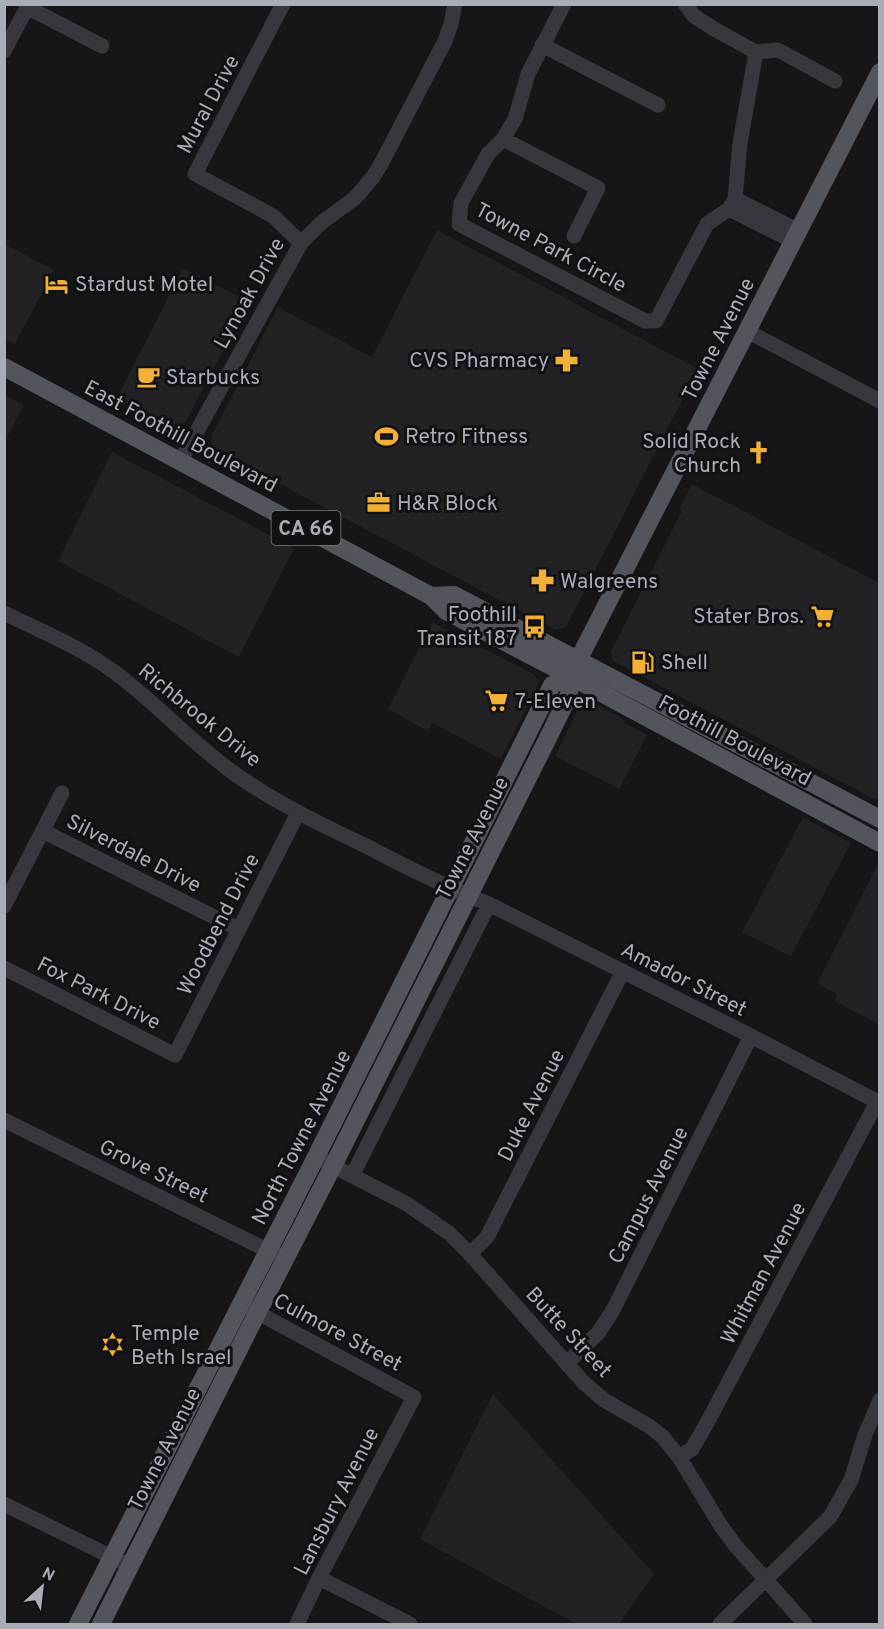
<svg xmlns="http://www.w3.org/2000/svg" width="884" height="1629" font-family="Overpass,sans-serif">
  <rect width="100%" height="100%" fill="#161618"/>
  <path fill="#222225" d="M437,230L698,369L566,627L556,630L218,451L212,446L211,437L278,307L372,357Z
    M5,244L54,270L15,344L5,339Z
    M183,268L249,302L185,423L173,427L117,398Z
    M5,395L24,405L5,441Z
    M112,452L294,548L239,657L58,561Z
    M692,484L879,583L880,798L878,799L872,798L613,661L611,651L682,511L679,509Z
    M432,622L535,675L539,683L501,759L432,723L428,731L388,709Z
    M590,705H598L623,719L625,723L647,735L619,789L555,756L578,710L584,706Z
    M803,817L851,843L791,956L742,932Z
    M879,862L880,1024H879L834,1001L837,994L817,984Z
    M493,1394L654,1574L619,1624H576L420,1539Z"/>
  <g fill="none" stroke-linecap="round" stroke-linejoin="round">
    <path stroke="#37383d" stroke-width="15" d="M283,4L195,174L273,216L301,243
      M564,4L528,74L515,119L503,139L488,154L461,203L459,224L645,321H656L707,224L729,209L735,199L740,143L756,52
      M685,4L694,16L714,29L756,52
      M27,7L102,46
      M542,45L658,105
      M4,51L29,4
      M756,52L778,50L835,81
      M503,139L598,188L574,236
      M735,199L799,231
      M729,209L793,241
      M747,331L880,401
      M181,460L301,243L321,223L355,198L373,177L381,164L445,41L451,24L455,4
      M4,613C41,631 80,647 113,671C157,703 193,745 238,776C278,804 322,825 366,846C406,867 447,888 489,904L751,1036L880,1103
      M43,831L238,929
      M4,906L62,793
      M4,968L175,1055L298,813
      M4,1120L279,1256
      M316,1157L407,1204L449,1233L470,1254L584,1383L604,1400L649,1426L663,1437L679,1457L721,1526L735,1545L805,1624
      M352,1176L489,904
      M470,1254L487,1237L623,971
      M247,1307L414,1397L319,1578L297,1624
      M567,1363L598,1333L612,1312L751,1036
      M679,1457L692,1449L707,1423L877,1102
      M4,1504L130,1566
      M319,1578L410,1624
      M720,1624L830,1517L851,1480L865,1435L880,1400"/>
    <path stroke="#53555c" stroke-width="18" d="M4,367L431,596L446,611L570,676L880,843
      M431,596L454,595L880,819
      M78,1624L316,1157L552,685L570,676
      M101,1624L247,1333L333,1166L548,738L569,695L570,676L880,72"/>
  </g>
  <defs>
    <symbol id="hotel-bare" viewBox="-9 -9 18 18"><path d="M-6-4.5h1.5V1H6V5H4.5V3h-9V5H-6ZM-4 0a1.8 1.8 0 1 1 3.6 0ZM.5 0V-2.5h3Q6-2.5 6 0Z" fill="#f2b134" stroke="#111113" stroke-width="2.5" paint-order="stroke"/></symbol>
    <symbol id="pharmacy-bare" viewBox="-9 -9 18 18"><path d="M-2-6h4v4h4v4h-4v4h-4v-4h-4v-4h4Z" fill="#f2b134" stroke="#111113" stroke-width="2.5" paint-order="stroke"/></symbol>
    <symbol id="cafe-bare" viewBox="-9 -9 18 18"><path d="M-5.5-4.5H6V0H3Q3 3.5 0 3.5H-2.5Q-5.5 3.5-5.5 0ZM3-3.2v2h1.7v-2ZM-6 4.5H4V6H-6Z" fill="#f2b134" stroke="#111113" stroke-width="2.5" paint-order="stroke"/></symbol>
    <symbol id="stadium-bare" viewBox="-9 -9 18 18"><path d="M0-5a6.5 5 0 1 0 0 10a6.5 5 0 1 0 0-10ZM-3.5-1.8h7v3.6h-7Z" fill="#f2b134" stroke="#111113" stroke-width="2.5" paint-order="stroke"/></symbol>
    <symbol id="church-bare" viewBox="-9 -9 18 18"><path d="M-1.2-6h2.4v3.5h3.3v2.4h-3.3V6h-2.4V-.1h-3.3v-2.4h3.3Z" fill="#f2b134" stroke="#111113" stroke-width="2.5" paint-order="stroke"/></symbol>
    <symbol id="office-bare" viewBox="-9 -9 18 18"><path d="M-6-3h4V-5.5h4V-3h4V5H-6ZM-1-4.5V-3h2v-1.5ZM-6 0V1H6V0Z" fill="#f2b134" stroke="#111113" stroke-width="2.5" paint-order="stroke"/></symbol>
    <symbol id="supermarket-bare" viewBox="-9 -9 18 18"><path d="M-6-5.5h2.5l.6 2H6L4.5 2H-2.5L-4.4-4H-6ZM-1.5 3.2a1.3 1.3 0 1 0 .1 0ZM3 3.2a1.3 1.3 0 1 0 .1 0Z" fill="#f2b134" stroke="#111113" stroke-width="2.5" paint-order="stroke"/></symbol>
    <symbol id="bus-bare" viewBox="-9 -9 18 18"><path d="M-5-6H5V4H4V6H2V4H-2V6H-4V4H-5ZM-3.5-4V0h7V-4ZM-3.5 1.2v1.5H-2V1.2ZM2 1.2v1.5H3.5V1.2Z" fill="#f2b134" stroke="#111113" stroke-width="2.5" paint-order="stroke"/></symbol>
    <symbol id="fuel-bare" viewBox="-9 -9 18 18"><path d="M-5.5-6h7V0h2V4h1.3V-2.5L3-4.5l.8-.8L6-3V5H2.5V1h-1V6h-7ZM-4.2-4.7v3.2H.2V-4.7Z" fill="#f2b134" stroke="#111113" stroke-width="2.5" paint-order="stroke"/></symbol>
    <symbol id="synagogue-bare" viewBox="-9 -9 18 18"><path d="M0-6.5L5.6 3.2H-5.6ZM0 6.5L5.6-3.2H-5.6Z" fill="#f2b134" stroke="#111113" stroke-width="2.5" paint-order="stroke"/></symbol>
  </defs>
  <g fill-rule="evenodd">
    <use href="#hotel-bare" x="40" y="268" width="33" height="33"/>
    <use href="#pharmacy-bare" x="550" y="344" width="33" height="33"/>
    <use href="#cafe-bare" x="132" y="360" width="33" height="33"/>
    <use href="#stadium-bare" x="370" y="420" width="33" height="33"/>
    <use href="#church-bare" x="742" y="436" width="33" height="33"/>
    <use href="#office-bare" x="362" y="486" width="33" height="33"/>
    <use href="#pharmacy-bare" x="526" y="564" width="33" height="33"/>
    <use href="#supermarket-bare" x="806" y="600" width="33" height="33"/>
    <use href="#bus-bare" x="518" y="610" width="33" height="33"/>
    <use href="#fuel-bare" x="626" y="646" width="33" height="33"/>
    <use href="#supermarket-bare" x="480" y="684" width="33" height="33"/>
    <use href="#synagogue-bare" x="96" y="1328" width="33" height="33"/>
  </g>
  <g text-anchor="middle" stroke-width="6" stroke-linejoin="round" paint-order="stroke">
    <rect fill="#111113" stroke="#7b7e86" stroke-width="1.5" x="271.5" y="511" width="69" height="34" rx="4.5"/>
    <g font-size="20" font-weight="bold" fill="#a8adb8">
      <text x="306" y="535">CA 66</text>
    </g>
    <g font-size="21" fill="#a8adb8" stroke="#111113">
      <text transform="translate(208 104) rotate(-62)" y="7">Mural Drive</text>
      <text transform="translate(551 247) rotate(28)" y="7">Towne Park Circle</text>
      <text transform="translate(249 293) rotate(-61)" y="7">Lynoak Drive</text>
      <text transform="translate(718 339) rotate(-63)" y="7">Towne Avenue</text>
      <text transform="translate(181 436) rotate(28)" y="7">East Foothill Boulevard</text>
      <text transform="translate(200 715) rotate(39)" y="7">Richbrook Drive</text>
      <text transform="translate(735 740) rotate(28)" y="7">Foothill Boulevard</text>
      <text transform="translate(472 838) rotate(-63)" y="7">Towne Avenue</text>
      <text transform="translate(134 853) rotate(27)" y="7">Silverdale Drive</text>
      <text transform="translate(218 924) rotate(-63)" y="7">Woodbend Drive</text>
      <text transform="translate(684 979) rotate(27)" y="7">Amador Street</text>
      <text transform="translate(99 993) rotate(27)" y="7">Fox Park Drive</text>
      <text transform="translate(531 1105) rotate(-63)" y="7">Duke Avenue</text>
      <text transform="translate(301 1137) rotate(-63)" y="7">North Towne Avenue</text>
      <text transform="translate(154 1171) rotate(26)" y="7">Grove Street</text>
      <text transform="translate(648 1195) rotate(-63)" y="7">Campus Avenue</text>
      <text transform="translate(763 1273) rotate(-62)" y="7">Whitman Avenue</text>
      <text transform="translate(338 1332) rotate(28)" y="7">Culmore Street</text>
      <text transform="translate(569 1332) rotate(47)" y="7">Butte Street</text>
      <text transform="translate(164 1449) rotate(-63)" y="7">Towne Avenue</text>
      <text transform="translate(336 1501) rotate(-63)" y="7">Lansbury Avenue</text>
    </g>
    <g font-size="21" fill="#a8adb8" stroke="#111113" text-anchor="start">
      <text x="75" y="291">Stardust Motel</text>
      <text x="549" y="367" text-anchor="end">CVS Pharmacy</text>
      <text x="166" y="384">Starbucks</text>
      <text x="405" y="443">Retro Fitness</text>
      <text x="741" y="448" text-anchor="end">Solid Rock<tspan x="741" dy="24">Church</tspan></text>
      <text x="397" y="510">H&amp;R Block</text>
      <text x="560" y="588">Walgreens</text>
      <text x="517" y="621" text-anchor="end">Foothill<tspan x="517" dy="24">Transit 187</tspan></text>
      <text x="804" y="623" text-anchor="end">Stater Bros.</text>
      <text x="661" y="669">Shell</text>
      <text x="515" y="708">7-Eleven</text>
      <text x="131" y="1340">Temple<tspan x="131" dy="24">Beth Israel</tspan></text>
    </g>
  </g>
  <rect width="884" height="1629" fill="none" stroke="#a8adb8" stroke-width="12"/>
  <g transform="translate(42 1587) rotate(27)" stroke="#111113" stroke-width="4.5" paint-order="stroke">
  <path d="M0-4.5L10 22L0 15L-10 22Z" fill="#a8adb8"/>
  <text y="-9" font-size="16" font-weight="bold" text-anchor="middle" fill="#a8adb8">N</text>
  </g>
</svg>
